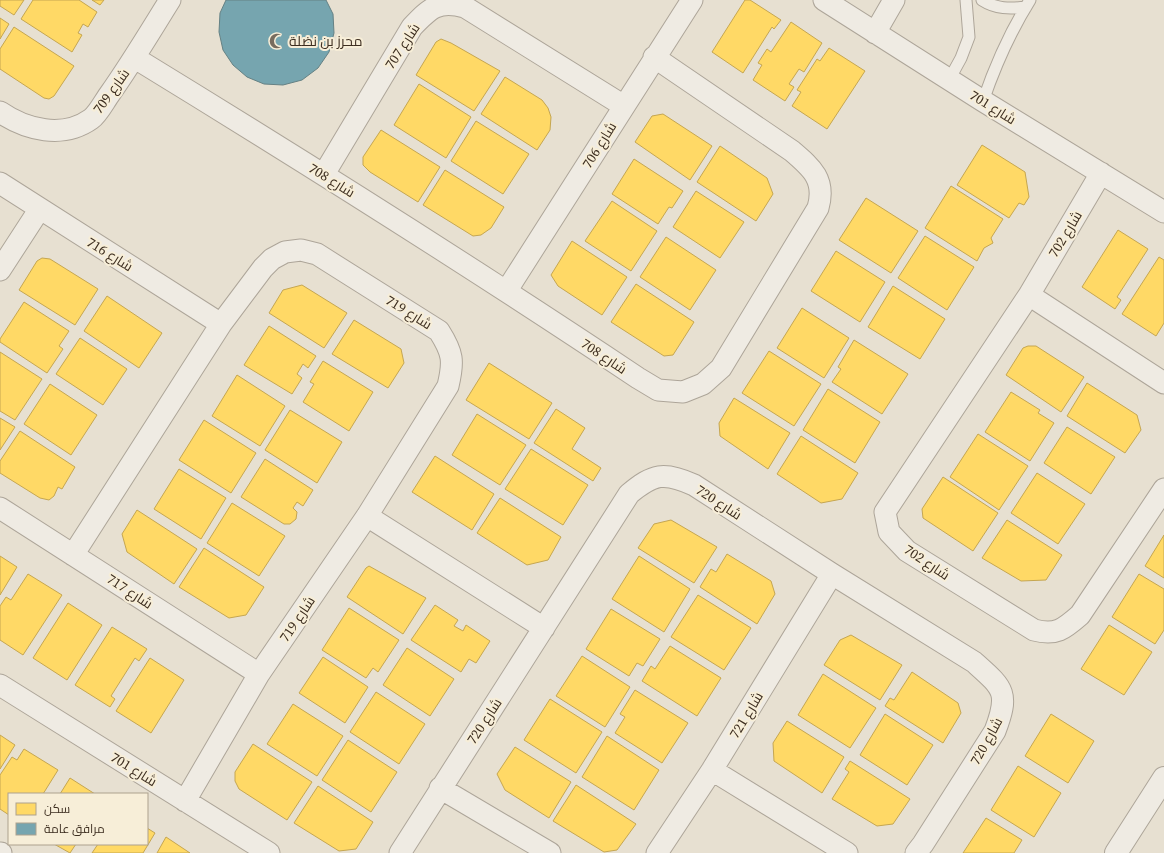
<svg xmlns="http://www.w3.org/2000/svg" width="1164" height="853" font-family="'Source Serif 4',Cairo,serif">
  <rect width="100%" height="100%" fill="#e7e0d1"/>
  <path fill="#ffd966" stroke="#c5a651" d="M0,0H24L14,15L0,6Z
    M33,0H79L97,12L88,27L83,24L78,33L82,35L72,52L21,19Z
    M92,0H104L100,5Z
    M745,0H750L781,20L774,29L772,27L743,73L712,52Z
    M0,18L9,24L0,39Z
    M791,22L822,43L804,72L799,69L789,84L794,87L785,101L753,80L762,65L758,63L767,49L771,52Z
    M14,27L74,66L54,96L49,99L44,98L0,69V49Z
    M441,39L451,43L500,71L474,111L416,75L436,42Z
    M829,48L865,71L827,129L792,106L801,92L797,90L817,59L820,61Z
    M505,77L542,100L548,108L551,117L550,130L537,150L481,114Z
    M419,84L471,117L446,158L394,125Z
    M663,114L712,146L690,180L635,142L652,116Z
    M476,121L529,154L503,194L451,161Z
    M381,130L440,167L418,202L370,172L363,165V157Z
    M982,145L1025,172L1029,197L1024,205L1019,203L1009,218L957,185Z
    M720,146L767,178L773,194L756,221L697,182Z
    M634,159L683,191L672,208L669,207L658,224L612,194Z
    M445,170L504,207L491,228L481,235L473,236L423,205Z
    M951,186L1003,219L991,238L993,243L984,248L977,261L925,228Z
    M696,191L744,222L720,258L673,227Z
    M866,198L918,231L891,273L839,240Z
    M612,201L657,231L631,271L585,241Z
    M1118,230L1148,249L1117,297L1121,300L1115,309L1082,287Z
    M925,236L974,267L947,310L898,278Z
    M666,237L716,270L690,310L640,277Z
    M572,241L627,277L602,315L558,286L551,275Z
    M836,251L885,282L860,322L811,291Z
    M1159,257L1164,260V323L1156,336L1122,314Z
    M42,258L50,259L98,289L75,325L19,290L37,261Z
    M636,284L694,322L673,355L664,356L611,322Z
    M302,285L347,313L324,348L269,313L283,290Z
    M893,286L945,319L920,359L868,327Z
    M107,296L162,333L139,368L84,331Z
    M24,302L69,331L59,346L63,349L47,373L0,342V339Z
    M802,308L849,338L824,378L777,348Z
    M354,320L401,349L404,363L388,388L332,354Z
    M269,326L316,356L308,368L303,364L297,374L302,378L292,394L244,365Z
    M80,338L127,369L103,405L56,374Z
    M854,340L908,374L882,414L832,382L841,369L838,367Z
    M1028,346H1036L1084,377L1061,412L1006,375L1023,348Z
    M769,351L821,384L794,426L742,393Z
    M0,352L42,379L15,420L0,411Z
    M323,361L373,392L349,431L303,402L314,384L310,382Z
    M489,363L552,403L529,439L466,400Z
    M237,375L285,406L260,446L212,416Z
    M1087,383L1137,415L1141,430L1125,453L1067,416Z
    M50,384L97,415L71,455L24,424Z
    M828,389L880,422L855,463L803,430Z
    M1011,392L1040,410L1038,413L1054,423L1030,461L985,432Z
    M734,398L790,433L768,469L720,436L719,423Z
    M556,409L585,428L572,449L601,468L593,481L534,443Z
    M290,410L342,442L317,483L265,450Z
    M477,414L526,445L500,485L452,455Z
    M0,418L15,427L0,450Z
    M204,420L256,453L231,493L179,460Z
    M1067,427L1115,457L1091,494L1044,463Z
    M20,431L75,467L62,489L58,487L54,496L49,500L40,498L0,473V461Z
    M978,434L1028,466L999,510L950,477Z
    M801,436L858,473L842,499L821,503L777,474Z
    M531,449L588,485L563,525L505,489Z
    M435,456L494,494L472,530L412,492Z
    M265,459L313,490L303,506L297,502L293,508L297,512L296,519L290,524H284L241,497Z
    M179,469L226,498L201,539L154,509Z
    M1037,473L1085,504L1058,544L1011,513Z
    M943,477L998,513L973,551L923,518L922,509Z
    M500,498L561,537L548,560L527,565L477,533Z
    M232,503L285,536L259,576L207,543Z
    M137,510L197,549L174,584L127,552L122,534Z
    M671,520L717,547L694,583L638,548L654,524Z
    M1007,520L1062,555L1046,580L1021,581L982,558Z
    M1164,535V578L1145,566Z
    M204,548L264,587L246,615L229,618L179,587Z
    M727,554L771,581L775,594L757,624L700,587L711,569L716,572Z
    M0,556L17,567L0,595Z
    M639,556L690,589L664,632L612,599Z
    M369,566L426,598L403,634L347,597L366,568Z
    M28,574L62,595L23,655L0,640V606L6,597L11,600Z
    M1139,574L1164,589V630L1155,644L1112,617Z
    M698,595L751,628L724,670L671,637Z
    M68,603L102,625L67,680L33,658Z
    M435,605L458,620L454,626L463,631L466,625L490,641L476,663L469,659L461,672L411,640Z
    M349,608L399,640L378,672L373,668L366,678L322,650Z
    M611,609L660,639L643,666L637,663L629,676L586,649Z
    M1109,625L1152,652L1124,695L1081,669Z
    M112,627L147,649L139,661L135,658L111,696L115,699L110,707L75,685Z
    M851,635L902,665L880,700L824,665L840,640Z
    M670,646L721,678L697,716L642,681L651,666L655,669Z
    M407,648L454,679L430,716L383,685Z
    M582,656L630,687L605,727L556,696Z
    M323,657L368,687L345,723L299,693Z
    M150,658L184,680L151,733L116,711Z
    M912,672L958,703L961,713L943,743L885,706L890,698L894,700Z
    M823,674L876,708L850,748L798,715Z
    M635,690L688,723L662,763L615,733L625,717L620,714Z
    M376,692L425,724L399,764L350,732Z
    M550,699L602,732L576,773L524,740Z
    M293,704L343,736L317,776L267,744Z
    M885,714L933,745L907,785L860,755Z
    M1051,714L1094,741L1068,783L1025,756Z
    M787,721L844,757L822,793L774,761L773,743Z
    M0,735L15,745L0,769Z
    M607,736L659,770L634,810L582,777Z
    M348,740L397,772L371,812L322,780Z
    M253,744L312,782L287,820L239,789L235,781V772Z
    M515,747L571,782L549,818L505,790L497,774Z
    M24,749L58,770L43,794H9V815L0,809V775L12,757L17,760Z
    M850,761L910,799L893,824L877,826L832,799L849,772L845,769Z
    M1018,766L1061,793L1034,837L991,810Z
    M70,778L95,794H60Z
    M576,785L636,824L617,850L604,852L553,821Z
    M318,786L373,822L356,849L339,851L294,823Z
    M986,818L1022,840L1014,853H963Z
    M147,828L155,833L143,853H92L98,844H147Z
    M166,837L190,853H157Z
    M54,844H76L70,853Z"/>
  <path fill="#76a5af" stroke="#658184" d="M226,0H326L333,14L334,33L329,52L318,68L302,80L283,85L264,84L247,77L233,65L223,50L219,32L220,13Z"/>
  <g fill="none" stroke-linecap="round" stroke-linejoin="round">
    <defs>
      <path id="service" d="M982,0C996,9 1010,9 1026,7
        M949,80L961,58L969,37L966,0
        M983,101C995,66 1010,32 1030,0"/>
      <path id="minor" d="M824,0L983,101L1164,212
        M875,33L894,0
        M135,58C305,162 473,268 638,378L658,390L683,392L703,384L721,368L818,208C826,180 812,168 792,151L654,57
        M0,112C26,130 63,139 91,119C98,114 104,102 109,95C131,64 150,32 170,0
        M1101,173L1029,295L885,512L889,532L907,551L1034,630C1056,636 1064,629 1080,615L1164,489
        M324,174L412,27C430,8 438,0 465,7L624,106
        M0,183L221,324
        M0,270L39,210
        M507,290L692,0
        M1029,295L1164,383
        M0,508L259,674
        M367,516L544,628
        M73,555L221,324L263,268L272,259L285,252L301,250L317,254L439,331C453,353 454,361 448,386L367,516L259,674L185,801
        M0,685L269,853
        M712,770L847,853
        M440,788L550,853
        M0,853H1
        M400,853L629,494C653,474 664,471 694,485L832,574L974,662C1003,688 1010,692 995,731L923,844L916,853
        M657,853L712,770L832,574"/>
      <path id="tertiary" d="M1116,853L1164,778"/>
    </defs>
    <use href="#service" stroke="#ada599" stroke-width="13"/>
    <use href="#minor" stroke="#ada599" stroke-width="23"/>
    <use href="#tertiary" stroke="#ada599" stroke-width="24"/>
    <use href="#service" stroke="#efebe3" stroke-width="11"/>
    <use href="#minor" stroke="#efebe3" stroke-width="21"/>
    <use href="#tertiary" stroke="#efebe3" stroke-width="22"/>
  </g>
  <defs>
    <symbol id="mosque-bare" viewBox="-9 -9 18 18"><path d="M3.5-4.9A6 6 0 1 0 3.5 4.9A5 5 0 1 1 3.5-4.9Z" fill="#786c5e" stroke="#f7eed8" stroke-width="2.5" paint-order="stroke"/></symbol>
  </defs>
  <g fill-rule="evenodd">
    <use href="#mosque-bare" x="266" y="30" width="22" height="22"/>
  </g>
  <g text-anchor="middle" stroke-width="4" stroke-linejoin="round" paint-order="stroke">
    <g font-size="14" fill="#3d2e20" stroke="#f7eed8" text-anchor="start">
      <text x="289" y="46">محرز بن نضلة</text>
    </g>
    <g font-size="14" fill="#3d2e20" stroke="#f7eed8">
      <text transform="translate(402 46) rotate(-57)" y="5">شارع 707</text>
      <text transform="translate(111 91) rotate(-54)" y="5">شارع 709</text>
      <text transform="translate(993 107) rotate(32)" y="5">شارع 701</text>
      <text transform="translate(599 145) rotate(-58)" y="5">شارع 706</text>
      <text transform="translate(332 180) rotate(32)" y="5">شارع 708</text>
      <text transform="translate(1065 234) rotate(-59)" y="5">شارع 702</text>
      <text transform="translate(110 254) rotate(32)" y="5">شارع 716</text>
      <text transform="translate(409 312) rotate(32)" y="5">شارع 719</text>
      <text transform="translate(604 356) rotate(34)" y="5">شارع 708</text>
      <text transform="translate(719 502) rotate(33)" y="5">شارع 720</text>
      <text transform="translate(927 562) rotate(34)" y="5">شارع 702</text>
      <text transform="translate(130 591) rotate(33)" y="5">شارع 717</text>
      <text transform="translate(297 619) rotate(-56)" y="5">شارع 719</text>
      <text transform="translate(746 715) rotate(-59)" y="5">شارع 721</text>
      <text transform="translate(484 721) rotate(-57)" y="5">شارع 720</text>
      <text transform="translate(986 741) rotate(-61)" y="5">شارع 720</text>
      <text transform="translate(134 769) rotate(32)" y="5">شارع 701</text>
    </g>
  </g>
  <rect x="8" y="793" width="140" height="52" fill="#f7eed8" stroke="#ada18e"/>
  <rect x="16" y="803" width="20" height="12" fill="#ffd966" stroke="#ada18e"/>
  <text x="44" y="813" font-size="12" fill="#3d2e20">سكن</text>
  <rect x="16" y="823" width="20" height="12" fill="#76a5af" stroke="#ada18e"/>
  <text x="44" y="833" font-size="12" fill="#3d2e20">مرافق عامة</text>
</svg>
